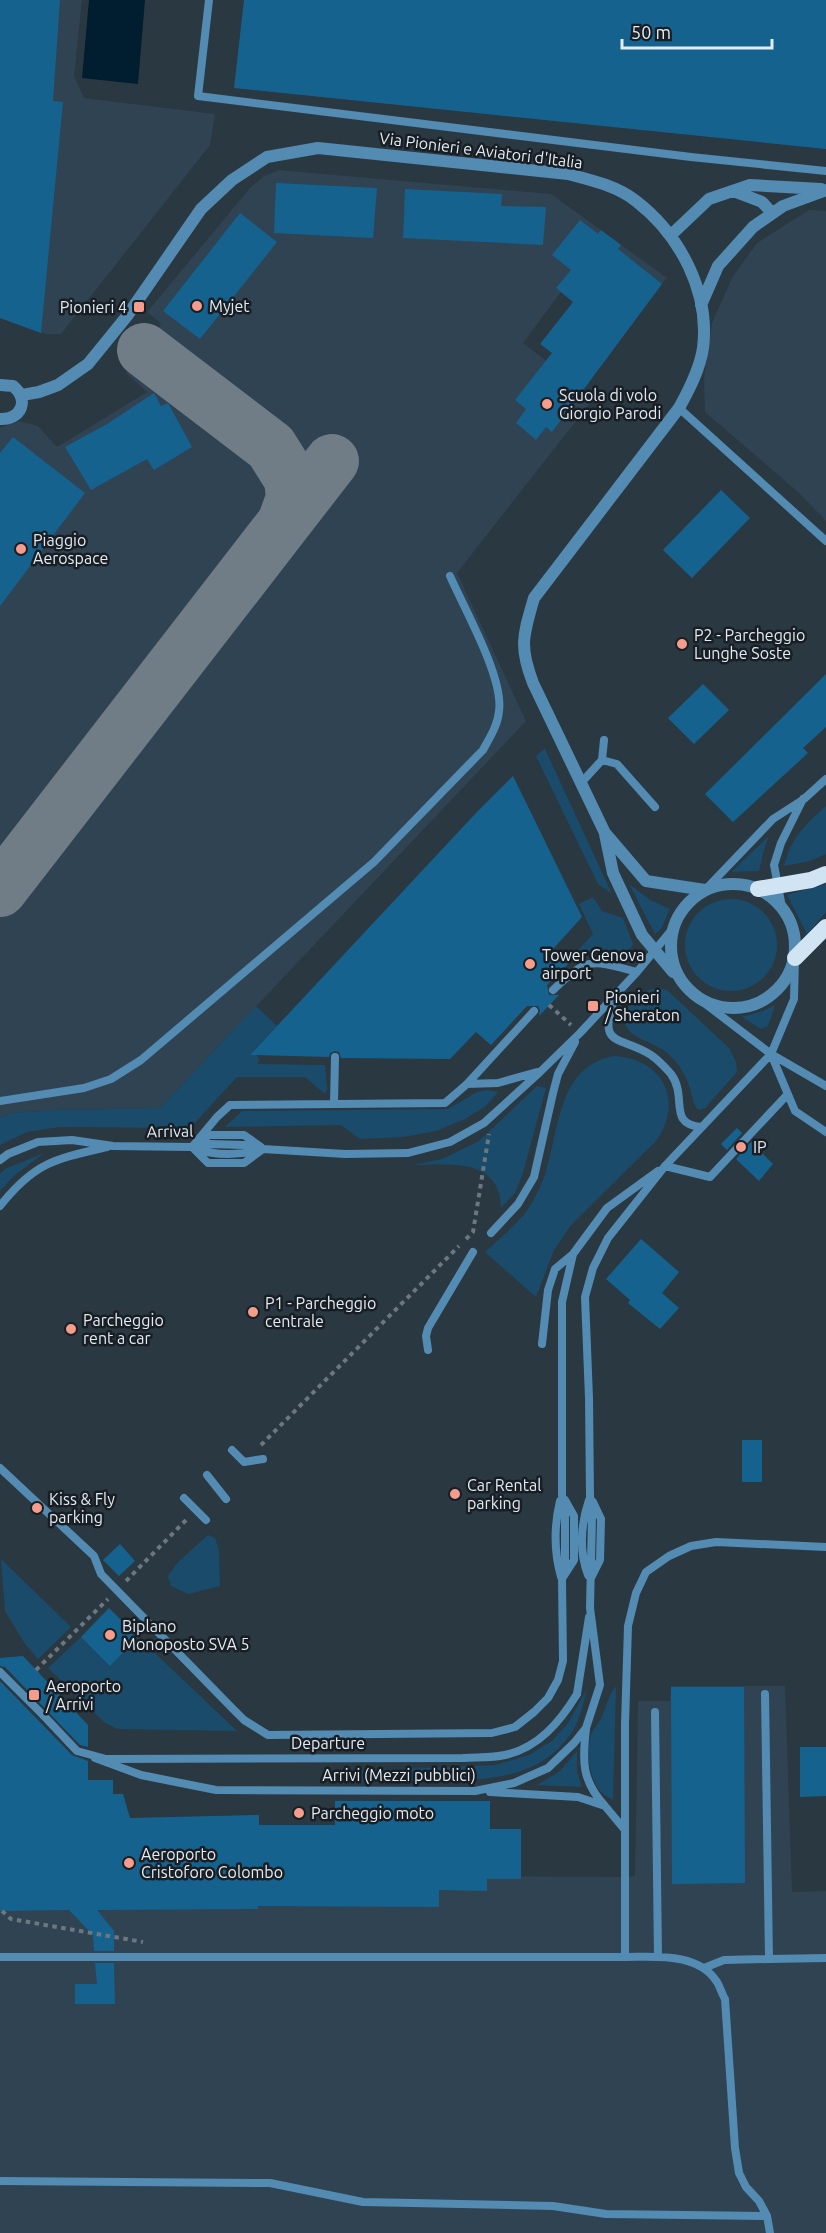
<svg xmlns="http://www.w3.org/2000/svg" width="826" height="2233" font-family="Ubuntu,sans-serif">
  <rect width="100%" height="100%" fill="#2a3842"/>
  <path fill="#2f4352" d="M0,0H82L74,76L84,98L215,114L210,145L61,334H46L0,318Z
    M279,170L551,194L667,278L662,284L561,292L523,343L594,398L457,573L526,721L160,1108L56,1110L11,1113L0,1117V428L19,421L38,426L57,447L147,392L126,373L161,324L147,312L250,188L264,176Z
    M809,210L826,211V521L798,492L705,412L704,378L712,323L733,276L757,243Z
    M671,1686H785L792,1892L826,1891V2233H0V1733L109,1840L312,1875L625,1877L635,1876L638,1701H670Z"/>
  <path fill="#1a4b6b" d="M545,748V749L612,894L598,884L536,756Z
    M826,806V854L810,861L784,866C790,840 806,823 826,806Z
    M769,836L765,846L759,871L731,872Z
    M629,884L650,900L670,909L661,929L655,934Z
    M826,884V912L807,934L787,895Z
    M593,897L602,911L623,918L633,944L628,954L587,952L575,961L571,958L593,934L579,904Z
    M685 945a46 46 0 1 1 92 0a46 46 0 1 1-92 0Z
    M658,988L667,990L729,1048L736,1062L737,1072L705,1108L698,1110C693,1103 693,1100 691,1092C687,1078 679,1062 667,1053C651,1039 627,1041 622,1016C631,1001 640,990 658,988Z
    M775,1005L768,1026L761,1029L742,1017L763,1011Z
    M256,1006L277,1026L254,1050L259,1059L258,1064L325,1065L327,1089L325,1094L305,1077H237L190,1128L59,1127L27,1132L0,1145V1117L11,1113L56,1110L160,1108Z
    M614,1056C662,1058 685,1101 656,1141L571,1225L554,1250L536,1297L485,1252C498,1240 522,1220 530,1206C537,1194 544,1180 547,1167C560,1125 559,1066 614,1056Z
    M537,1086L546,1088L523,1173L515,1193L501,1208C500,1157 449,1165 413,1165L442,1159L479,1141Z
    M487,1090L498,1092L486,1106L465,1119L436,1131L404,1137L360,1139L341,1125L225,1127L242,1111L448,1109L477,1092Z
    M44,1153L15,1175L0,1191V1174L5,1169Z
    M208,1535L215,1538L219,1550L220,1586L188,1594L171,1586L168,1576L178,1562Z
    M1,1559L71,1627L38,1659L25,1644L5,1611Z
    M81,1637L110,1665L138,1637L237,1731L118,1729L105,1723L48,1668Z
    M616,1686L613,1800C609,1798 604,1795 601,1792C589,1779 585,1749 592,1733C594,1727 600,1722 602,1716C607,1706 608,1696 616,1686Z
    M587,1689C583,1704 580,1720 572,1732C540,1781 483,1780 432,1781C404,1781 377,1782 349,1783L351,1771L495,1765L529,1755L552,1741L568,1723Z
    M577,1751V1772L582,1787L537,1785L560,1771Z"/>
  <path fill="#011d30" d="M89,0H145L138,84L82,78Z"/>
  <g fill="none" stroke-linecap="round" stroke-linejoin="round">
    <path stroke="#707c86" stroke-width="54" d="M144,350L271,447L291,479L293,498L284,523L332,461
      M0,890L284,523"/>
  </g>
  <path fill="#16628f" d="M0,0H60L53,101L63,102L41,333L0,318Z
    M244,0H826V149L234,88Z
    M276,183L377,188L373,238L274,233Z
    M405,189L502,194L501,206L546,207L543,245L403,238Z
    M240,213L277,242L200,339L163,311Z
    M580,220L598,234L601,230L621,245L618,249L662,284L552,432L546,427L536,440L516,423L526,409L515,400L552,353L540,344L573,302L556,288L571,270L552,255Z
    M154,393L161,406L168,403L192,447L154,470L147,459L91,490L65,447L107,424Z
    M13,437L85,493L0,606V453Z
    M721,490L750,518L692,578L663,550Z
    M826,674V727L803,748L808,753L733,822L705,794Z
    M703,684L729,710L694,744L668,718Z
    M513,776L582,917L553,949L569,963L547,985L549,995H559L539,1016L540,1010L538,1006H527L491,1045L476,1032L450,1059L341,1058L339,1052L335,1051L330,1053L329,1057L250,1055L476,813Z
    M737,1128L742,1133L727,1150L721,1144Z
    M751,1142L773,1164L759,1181L736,1159Z
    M641,1239L679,1272L662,1293L679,1308L660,1329L628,1303L630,1300L606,1279Z
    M742,1440H762V1482H742Z
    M120,1544L135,1561L119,1576L103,1560Z
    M109,1608L138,1637L110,1666L81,1637Z
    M23,1656L88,1725V1747L80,1745L5,1667L0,1666V1658Z
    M0,1681L72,1755L88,1761V1780H113V1794H123L130,1818L259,1815V1825H335V1801H490V1829H521V1879H487V1891L439,1890V1907L258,1906V1909L97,1910L114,1931V1951H94L93,1935L69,1910L0,1911Z
    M671,1687H744L745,1883L672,1884Z
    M800,1747H826V1796L800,1797Z
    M95,1963H114L115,2004H75V1984H97Z"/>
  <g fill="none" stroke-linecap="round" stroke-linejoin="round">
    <path stroke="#6c7881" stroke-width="4" stroke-dasharray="4.5 4.5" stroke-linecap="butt" d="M549,1005L571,1025
      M466,1239L473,1232L489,1134
      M261,1445L459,1246
      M126,1581L188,1518
      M36,1670L108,1599
      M2,1911L11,1919L143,1942"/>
    <path stroke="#538bb2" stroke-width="8" d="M209,0L198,96L691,157L826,171
      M679,408L826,541
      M604,740L602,760L617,764L655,807
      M581,783L602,760
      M705,890L773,819L804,799L826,779
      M782,907L774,865L781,843L803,799
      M553,990C589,956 591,960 637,972
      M615,998C596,1049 621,1035 651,1055C658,1060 665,1067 671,1074C688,1097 667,1124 701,1127
      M699,999L771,1054L826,1086
      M771,1054L795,1111L826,1132
      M467,1084L498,1083L537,1072
      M0,1101L84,1088L111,1079L141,1060L374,862L483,750C490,737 498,725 499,711C504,678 464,608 450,576
      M334,1104L335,1057
      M201,1141L209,1135H244L261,1147
      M192,1147L217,1117L230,1105L445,1103L467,1084L534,1011
      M192,1147L208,1163H244L263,1149
      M196,1149C217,1156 239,1155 260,1150
      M0,1160L8,1154L38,1142L72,1140L113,1146L192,1147L209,1144L244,1145L263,1149L345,1154L408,1153L450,1142L484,1123L540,1072L580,1033L637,972L674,927
      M665,1166L710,1177L787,1095
      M0,1206C35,1162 55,1159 107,1147
      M491,1233L518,1204L534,1177L553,1093L558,1074L575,1042
      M542,1344L548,1290L555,1269L573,1254
      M428,1350L426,1336L428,1328L473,1252
      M232,1450L244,1462L263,1459
      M0,1468L94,1556L101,1574L233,1709L244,1720L268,1735L492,1733L515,1727L534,1712L548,1698L558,1680L563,1661L562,1580L565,1560V1516L562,1495V1302L573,1254L607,1208L658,1171
      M207,1475L226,1499
      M184,1498L206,1520
      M560,1501C554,1526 554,1552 561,1577
      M588,1575C579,1551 581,1524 589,1500
      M563,1577L574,1560V1516L565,1500
      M591,1578L600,1560L601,1519L593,1502
      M0,1672L44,1716
      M577,1694L589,1617
      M765,1694L769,1959L826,1958
      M655,1712L658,1957
      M95,1758L141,1775L216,1790L475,1791L514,1783L548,1768L574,1743L586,1728L600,1685L590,1608L592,1517L590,1496L589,1398L585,1297L593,1268L608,1238L665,1166L771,1054L794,999L795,958
      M490,1792L578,1797L605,1806C582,1781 582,1762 586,1729
      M625,1830V1724L628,1626L636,1593L646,1572L669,1556L691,1546L716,1542L826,1547
      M0,1957H625
      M704,1968L724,1960L769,1959
      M0,2181L270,2183L363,2202L553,2206L606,2214L767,2216L759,2201L746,2187L739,2173L735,2148L725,1999C722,1994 720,1987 717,1982C698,1952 655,1957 625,1957V1830L605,1806
      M767,2216L770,2233"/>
    <path stroke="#538bb2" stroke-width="12" d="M733,191L762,202L772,213
      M671,235L709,199L750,185L821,189
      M701,305L718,266L753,227L783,206L826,190
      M0,385L13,386C30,400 21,420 0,419
      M22,395L39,392L58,385L88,364L127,316L201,209L232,180L267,157L318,148L568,174C591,180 617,186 636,201C680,235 710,292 703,348C700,369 689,390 679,408L534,598C523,636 519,646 533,683L605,833L646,881L705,890
      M605,834L613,873L642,935L673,972
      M671 946a62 62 0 1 1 124 0a62 62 0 1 1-124 0Z"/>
    <path stroke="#d0e4f4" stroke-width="16" d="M758,889L811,880L826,874
      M795,958L826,927"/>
    <path stroke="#538bb2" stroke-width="8" d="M44,1716L77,1751L106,1759L463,1758C477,1757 492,1758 505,1755C538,1748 560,1722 577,1694"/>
  </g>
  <g fill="#f49d8d" stroke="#181e23" stroke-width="2">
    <circle cx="197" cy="306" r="6"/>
    <rect x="133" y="301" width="12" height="12" rx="3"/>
    <circle cx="547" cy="404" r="6"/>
    <circle cx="21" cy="549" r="6"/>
    <circle cx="682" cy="644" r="6"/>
    <circle cx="530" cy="964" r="6"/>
    <rect x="587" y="1000" width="12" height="12" rx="3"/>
    <circle cx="741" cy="1147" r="6"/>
    <circle cx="253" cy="1312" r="6"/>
    <circle cx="71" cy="1329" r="6"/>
    <circle cx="455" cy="1494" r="6"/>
    <circle cx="37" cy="1508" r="6"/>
    <circle cx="110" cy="1635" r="6"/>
    <rect x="28" y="1689" width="12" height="12" rx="3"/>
    <circle cx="299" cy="1813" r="6"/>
    <circle cx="129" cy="1863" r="6"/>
  </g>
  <g text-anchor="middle" stroke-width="5" stroke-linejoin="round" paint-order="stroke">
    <g font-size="16" fill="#e2ebf2" stroke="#181e23">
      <text transform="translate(481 150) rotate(7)" y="6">Via Pionieri e Aviatori d'Italia</text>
      <text transform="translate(170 1131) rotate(-1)" y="6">Arrival</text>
      <text x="328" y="1749">Departure</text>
      <text x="399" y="1781">Arrivi (Mezzi pubblici)</text>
    </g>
    <g font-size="16" fill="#e2ebf2" stroke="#181e23" text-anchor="start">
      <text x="209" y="312">Myjet</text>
      <text x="127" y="313" text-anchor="end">Pionieri 4</text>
      <text x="559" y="401">Scuola di volo<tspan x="559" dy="18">Giorgio Parodi</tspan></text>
      <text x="33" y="546">Piaggio<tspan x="33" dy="18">Aerospace</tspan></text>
      <text x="694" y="641">P2 - Parcheggio<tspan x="694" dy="18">Lunghe Soste</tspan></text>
      <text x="542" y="961">Tower Genova<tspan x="542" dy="18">airport</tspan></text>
      <text x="605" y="1003">Pionieri<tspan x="605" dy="18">/ Sheraton</tspan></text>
      <text x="753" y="1153">IP</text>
      <text x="265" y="1309">P1 - Parcheggio<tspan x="265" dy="18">centrale</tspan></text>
      <text x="83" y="1326">Parcheggio<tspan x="83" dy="18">rent a car</tspan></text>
      <text x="467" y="1491">Car Rental<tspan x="467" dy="18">parking</tspan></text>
      <text x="49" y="1505">Kiss &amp; Fly<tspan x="49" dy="18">parking</tspan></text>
      <text x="122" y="1632">Biplano<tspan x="122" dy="18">Monoposto SVA 5</tspan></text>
      <text x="46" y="1692">Aeroporto<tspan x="46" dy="18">/ Arrivi</tspan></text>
      <text x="311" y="1819">Parcheggio moto</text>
      <text x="141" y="1860">Aeroporto<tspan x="141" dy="18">Cristoforo Colombo</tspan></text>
    </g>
  </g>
  <path d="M622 39v9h150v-9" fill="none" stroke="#e2ebf2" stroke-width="3"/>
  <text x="631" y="39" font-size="18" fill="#e2ebf2" stroke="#181e23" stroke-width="4.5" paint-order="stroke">50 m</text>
</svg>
